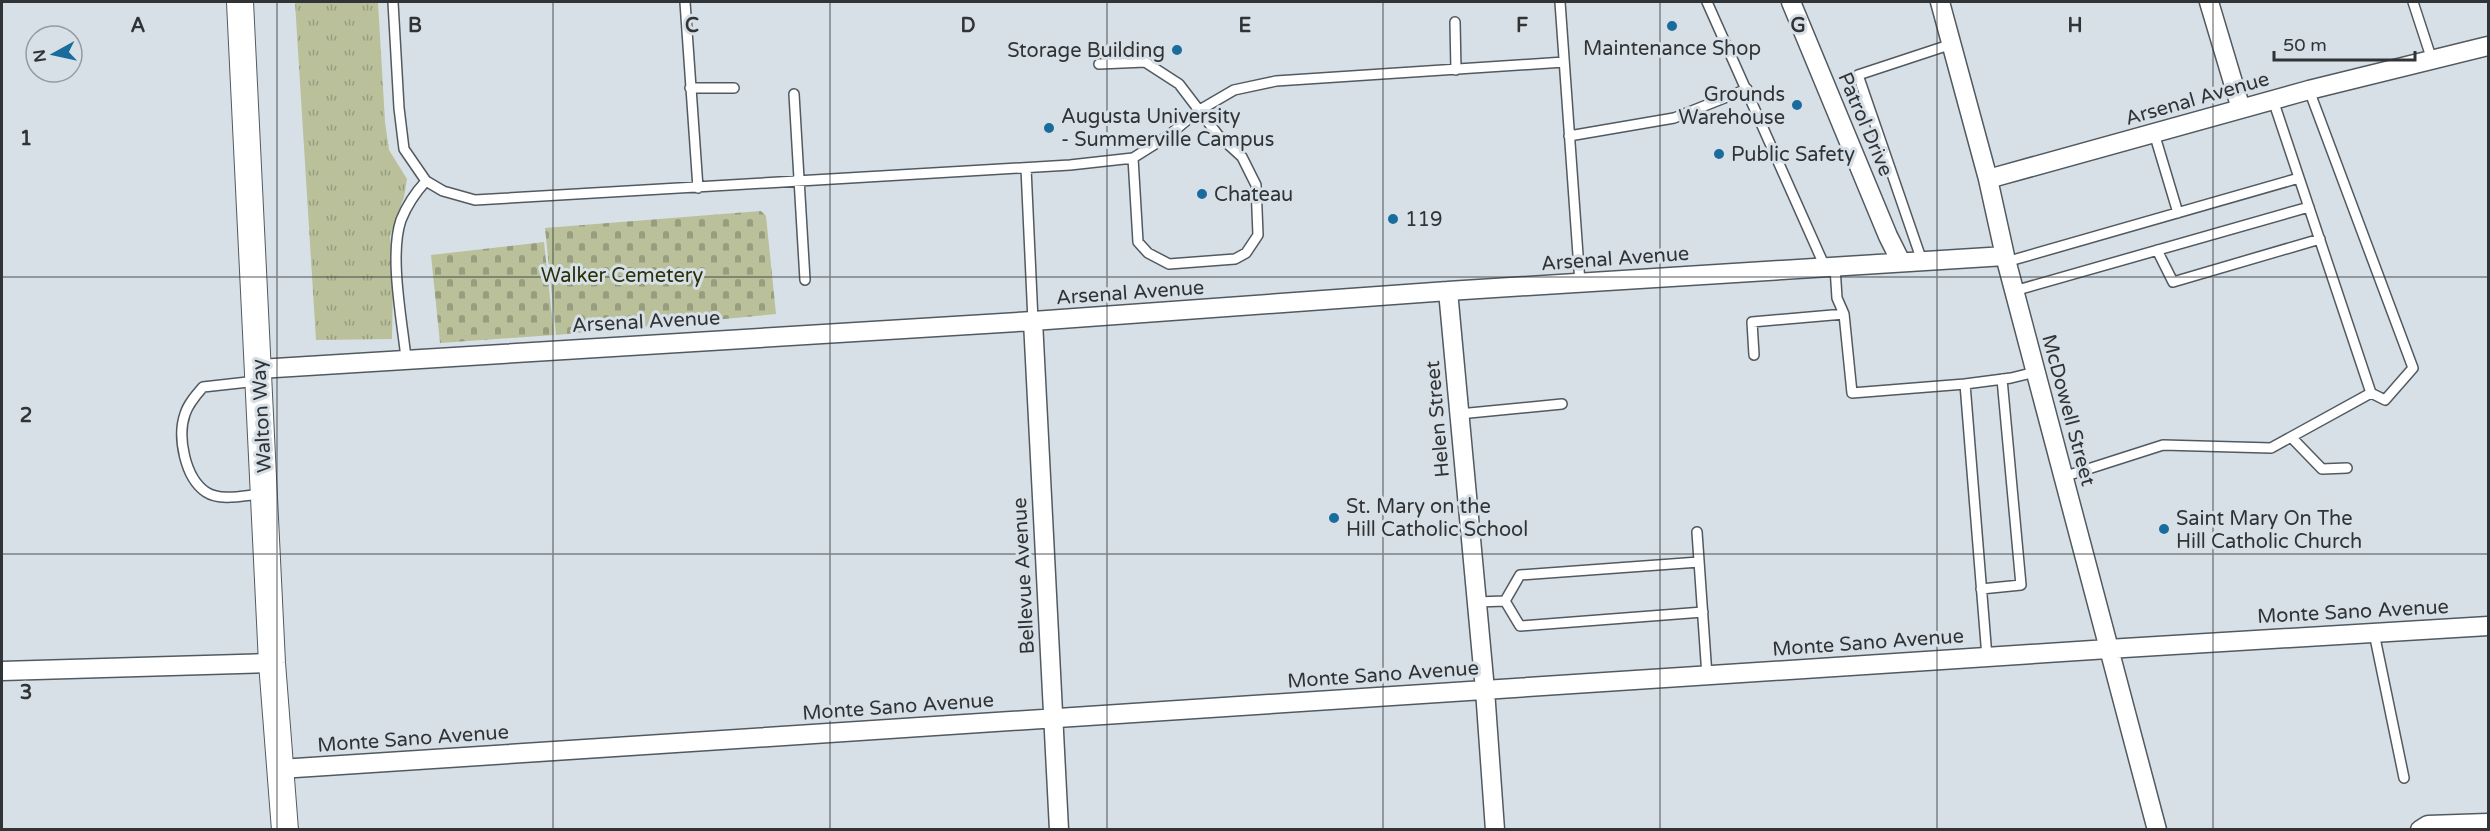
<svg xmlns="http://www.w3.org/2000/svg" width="2490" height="831" font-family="'Varela Round',sans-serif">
  <defs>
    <pattern id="grass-tufts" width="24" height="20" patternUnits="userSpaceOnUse" patternTransform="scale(1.5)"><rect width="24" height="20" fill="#b9c09a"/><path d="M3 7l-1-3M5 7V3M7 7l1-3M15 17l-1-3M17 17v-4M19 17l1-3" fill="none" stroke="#979d7e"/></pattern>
    <pattern id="cemetery-stones" width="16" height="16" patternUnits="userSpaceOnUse" patternTransform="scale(1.5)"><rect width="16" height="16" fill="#b9c09a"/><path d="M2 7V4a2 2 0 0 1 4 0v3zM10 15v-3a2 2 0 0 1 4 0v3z" fill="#979d7e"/></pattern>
  </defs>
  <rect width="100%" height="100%" fill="#d7e0e7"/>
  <path fill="url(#grass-tufts)" d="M295,2H378L385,122L389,150L407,179L404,197L390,236L393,277L392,339L316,340Z"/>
  <path fill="url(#cemetery-stones)" d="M761,211L766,216L776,314L556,335L545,228Z
    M544,242L554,335L440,343L431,255Z"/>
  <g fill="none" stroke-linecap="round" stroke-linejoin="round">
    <defs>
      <path id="lane" d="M393,2L399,108L404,149L426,181L443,191L475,200L1070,165L1133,158
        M685,2L698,188
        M1560,2L1580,283
        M1707,2L1825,267
        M2413,2L2432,60
        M1455,22L1456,70
        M1099,64L1145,62L1179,84L1218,135L1242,157L1256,185L1258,235L1246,253L1235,259L1169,264L1148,253L1138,242L1133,158L1168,136L1198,111L1234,90L1276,81L1564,62
        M690,88H734
        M2309,90L2413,368L2385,400L2371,393
        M794,94L805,280
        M2154,133L2178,213
        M1569,136L1674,118L1747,89
        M1026,168L1033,321
        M2157,250L2173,282L2320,239
        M1922,261L1858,75L1952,44
        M2006,262L2299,178
        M1835,267L1837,298L1844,314L1852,393L1965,384L1987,657
        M2014,291L2309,207
        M1754,355L1752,322L1844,314
        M406,358C402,320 389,255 401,220C407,205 415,193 426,181
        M257,381L203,387C196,395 188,404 185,414C177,437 185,478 206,492C221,502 246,495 262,494
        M1965,384L2011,378L2035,372
        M1459,414L1562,404
        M2291,437L2322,469L2347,468
        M2063,477L2163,445L2271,448L2371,393L2273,100
        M1697,532L1707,676
        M1981,589L2021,585L2002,379
        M1505,601L1520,575L1699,562
        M1477,602L1505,601L1520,626L1703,612
        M2374,633L2404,778"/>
      <path id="street" d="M1791,2L1888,236L1901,262
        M1940,2L1988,179L2005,256L2157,830
        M2209,2L2241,109
        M1988,179L2309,90L2488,46
        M1448,291L1485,690L1495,830
        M1033,321L1059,830
        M259,369L1033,321L1448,291L2005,256
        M2,671L272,663
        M280,769L2108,649L2488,626
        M2420,830L2428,825L2488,823"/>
      <path id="secondary" d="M240,2L272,663L285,830"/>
    </defs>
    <use href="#lane" stroke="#525a60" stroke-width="12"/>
    <use href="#street" stroke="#525a60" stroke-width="21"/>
    <use href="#secondary" stroke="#525a60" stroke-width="28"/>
    <use href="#lane" stroke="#fff" stroke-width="9"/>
    <use href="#street" stroke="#fff" stroke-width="18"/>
    <use href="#secondary" stroke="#fff" stroke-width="26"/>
  </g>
  <path fill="none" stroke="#313437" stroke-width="1.5" stroke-opacity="0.55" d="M277,2V830M553,2V830M830,2V830M1107,2V830M1383,2V830M1660,2V830M1937,2V830M2213,2V830M2,277H2488M2,554H2488"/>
  <g fill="#1a6c9d" stroke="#d7e0e7" stroke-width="2">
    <circle cx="1672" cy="26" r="6"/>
    <circle cx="1177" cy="50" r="6"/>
    <circle cx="1797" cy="105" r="6"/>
    <circle cx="1049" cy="128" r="6"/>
    <circle cx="1719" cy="154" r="6"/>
    <circle cx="1202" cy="194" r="6"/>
    <circle cx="1393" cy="219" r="6"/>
    <circle cx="1334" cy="518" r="6"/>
    <circle cx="2164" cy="529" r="6"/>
  </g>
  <g text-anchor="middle" stroke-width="6" stroke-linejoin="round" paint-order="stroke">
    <g font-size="20" fill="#313437" stroke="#d7e0e7" text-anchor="start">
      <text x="1672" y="55" text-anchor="middle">Maintenance Shop</text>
      <text x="1165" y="57" text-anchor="end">Storage Building</text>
      <text x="1785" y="101" text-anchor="end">Grounds<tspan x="1785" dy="23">Warehouse</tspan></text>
      <text x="1061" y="123">Augusta University<tspan x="1061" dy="23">- Summerville Campus</tspan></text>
      <text x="1731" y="161">Public Safety</text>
      <text x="1214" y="201">Chateau</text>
      <text x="1405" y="226">119</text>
      <text x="1346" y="513">St. Mary on the<tspan x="1346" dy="23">Hill Catholic School</tspan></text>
      <text x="2176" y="525">Saint Mary On The<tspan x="2176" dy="23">Hill Catholic Church</tspan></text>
    </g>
    <g font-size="20" fill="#313437" stroke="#d7e0e7">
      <text transform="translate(2197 98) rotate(-16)" y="7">Arsenal Avenue</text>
      <text transform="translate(1866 124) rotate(67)" y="7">Patrol Drive</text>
      <text transform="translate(1615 258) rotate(-4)" y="7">Arsenal Avenue</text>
      <text transform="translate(1130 292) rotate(-4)" y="7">Arsenal Avenue</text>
      <text transform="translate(646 321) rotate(-3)" y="7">Arsenal Avenue</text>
      <text transform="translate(2069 410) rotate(75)" y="7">McDowell Street</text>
      <text transform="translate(261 416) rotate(-93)" y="7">Walton Way</text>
      <text transform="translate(1437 419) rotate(-95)" y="7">Helen Street</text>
      <text transform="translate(1023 576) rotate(-93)" y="7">Bellevue Avenue</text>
      <text transform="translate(2353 611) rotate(-3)" y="7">Monte Sano Avenue</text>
      <text transform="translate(1868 642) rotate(-4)" y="7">Monte Sano Avenue</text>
      <text transform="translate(1383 674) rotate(-4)" y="7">Monte Sano Avenue</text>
      <text transform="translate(898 706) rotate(-4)" y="7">Monte Sano Avenue</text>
      <text transform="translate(413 738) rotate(-4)" y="7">Monte Sano Avenue</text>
    </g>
    <g font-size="20" fill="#2b300a" stroke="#d7e0e7">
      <text x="622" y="282">Walker Cemetery</text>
    </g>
  </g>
  <g font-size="20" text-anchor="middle" font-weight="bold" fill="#313437" stroke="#d7e0e7" stroke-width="6" stroke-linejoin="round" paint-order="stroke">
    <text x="138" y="32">A</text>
    <text x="415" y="32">B</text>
    <text x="692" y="32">C</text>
    <text x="968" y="32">D</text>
    <text x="1245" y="32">E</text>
    <text x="1522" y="32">F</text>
    <text x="1798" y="32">G</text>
    <text x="2075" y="32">H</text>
    <text x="26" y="145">1</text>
    <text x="26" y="422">2</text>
    <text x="26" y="699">3</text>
  </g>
  <rect width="2490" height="831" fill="none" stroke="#313437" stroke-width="6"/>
  <g transform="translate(54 54) rotate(262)"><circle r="28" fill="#d7e0e7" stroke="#959ba1" stroke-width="1.5"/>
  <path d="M0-4.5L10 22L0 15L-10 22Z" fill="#1a6c9d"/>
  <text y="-9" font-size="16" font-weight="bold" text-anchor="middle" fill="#313437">N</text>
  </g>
  <path d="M2274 51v9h141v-9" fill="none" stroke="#313437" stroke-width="3"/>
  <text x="2283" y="51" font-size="18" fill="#313437" stroke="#d7e0e7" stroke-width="4.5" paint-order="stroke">50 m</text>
</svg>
